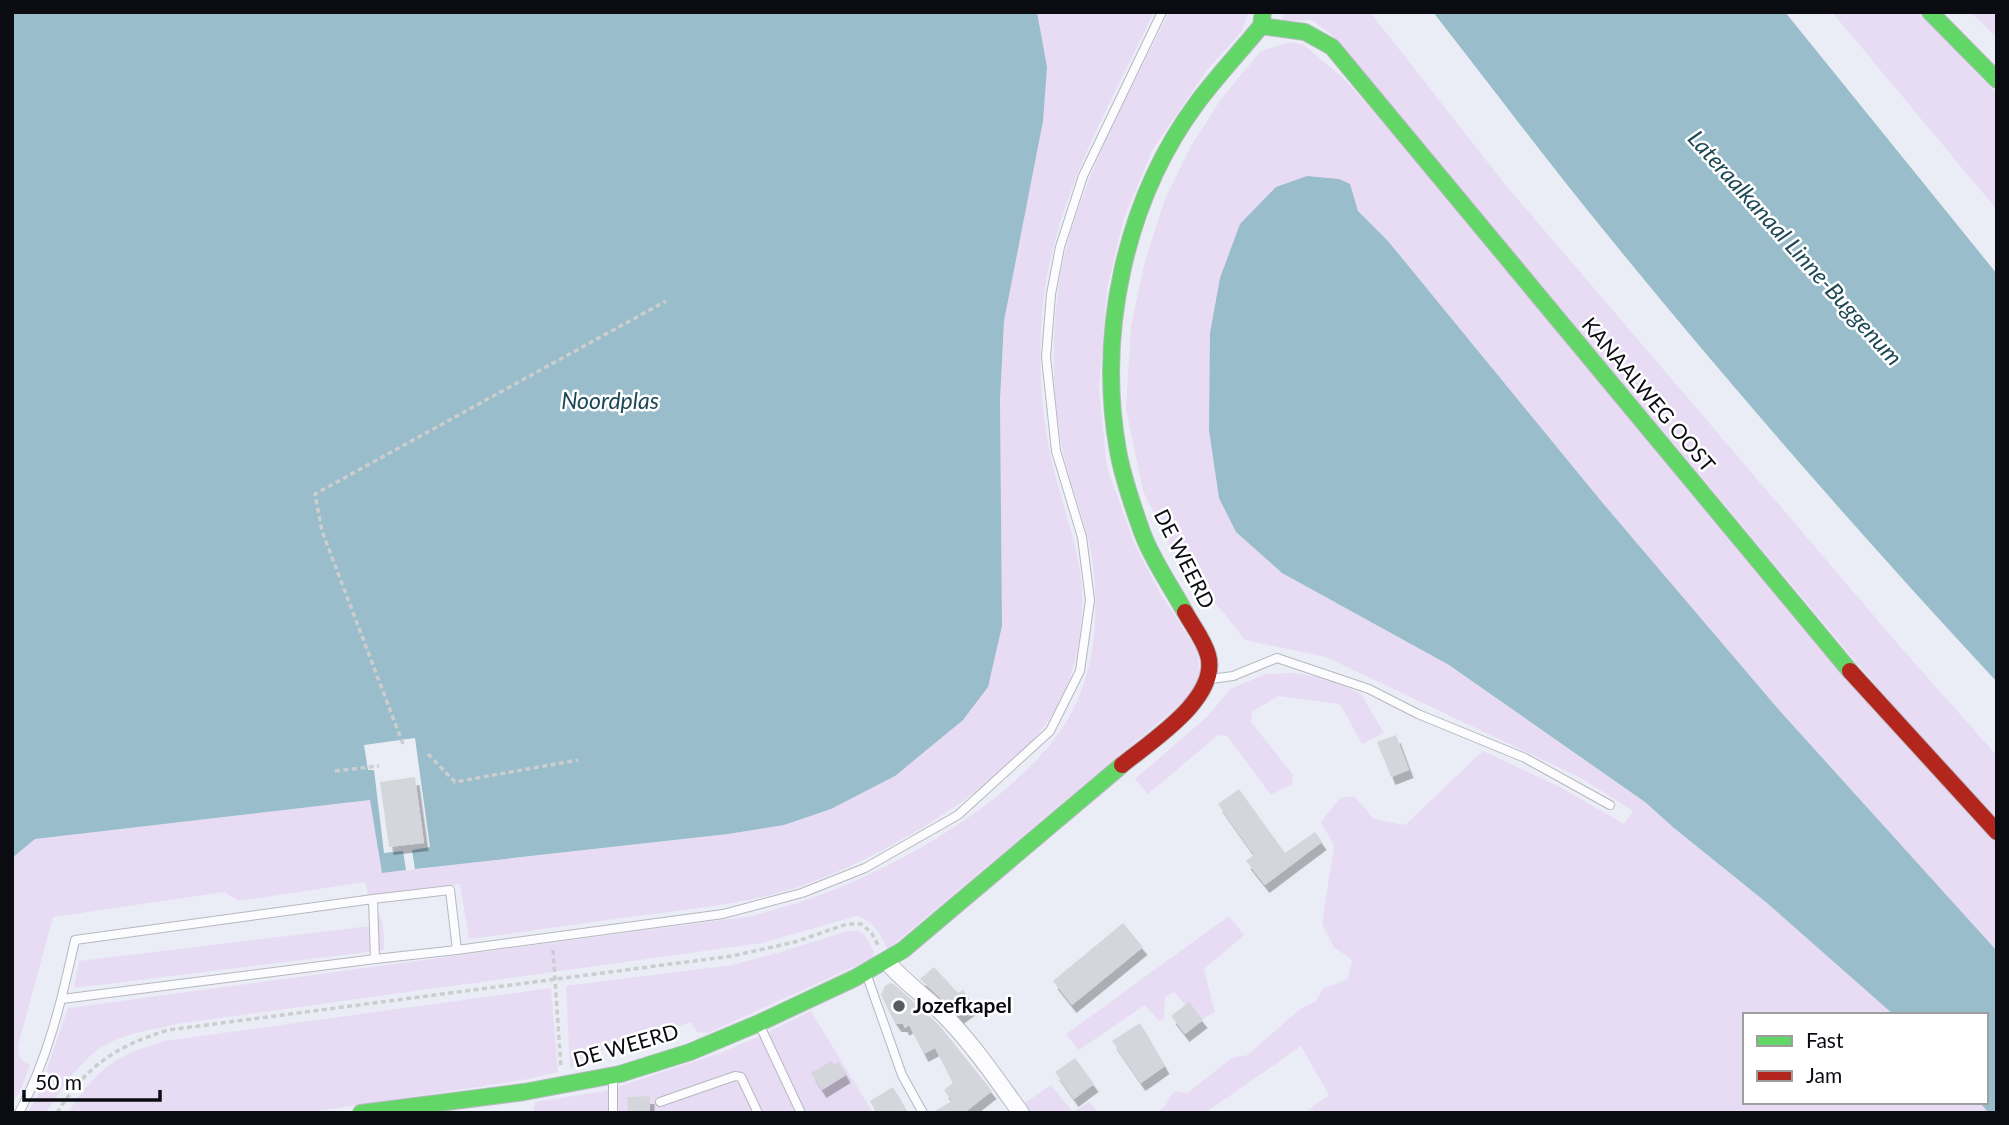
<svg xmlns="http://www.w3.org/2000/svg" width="2009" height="1125" font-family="Lato,sans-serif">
  <defs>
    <filter id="shadow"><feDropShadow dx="4.5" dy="8" stdDeviation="0" flood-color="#0004"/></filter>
  </defs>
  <rect width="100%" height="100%" fill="#eaedf5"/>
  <path fill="#e8dcf4" d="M1037,12H1154C1110,104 1058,193 1044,295C1037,355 1040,416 1055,474C1065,514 1081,554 1082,595C1083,634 1075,676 1056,709C1012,783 884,857 804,885C756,902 704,907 654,914C592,922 530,931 469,939L460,884L368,895L365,882L239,901L224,892L53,917L18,1046C18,1057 20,1060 30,1065L19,1094L12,1102V858L35,839L371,800L382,873L728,834L784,825L831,809L895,776L1002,627L1000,400L1004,321L1047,67Z
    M1169,12H1249L1242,31L1207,70L1153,149L1124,218L1107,289L1099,387L1107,467L1134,543L1160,593L1197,650L1200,673L1190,696L888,949C878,933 876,922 857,916L762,943L177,1024C157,1029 132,1032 113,1041C84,1054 63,1086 46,1113H27L37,1098L68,1008L752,916C772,910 792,905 812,898C897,868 1018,800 1066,722C1096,673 1100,613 1092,558C1087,525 1073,493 1065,461C1053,408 1051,352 1057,299C1067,201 1127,100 1169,12Z
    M1283,12H1370L1504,183L1904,651L1997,756V824L1948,772L1333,36L1312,20L1283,21Z
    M1832,12H1918L1997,94V210Z
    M1997,12V38L1971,13L1972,12Z
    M1290,42L1304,45L1343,78L1369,106L1997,842V951L1779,710L1601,501L1388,241L1358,211L1350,185L1236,532L1282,573L1449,665L1645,802L1674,828L1767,903L1894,1015H1745V1102H1979L1989,1113H1304L1329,1095L1301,1046L1205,1113H1155L1165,1106L1174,1091L1187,1093L1232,1058L1248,1055L1300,1009L1316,1001L1323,989L1348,979L1352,960L1334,947L1322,924L1334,845L1321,822L1340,798L1354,796L1374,819L1405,825L1483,751L1560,787L1624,824L1633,811L1581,778L1326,657L1245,640L1224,613L1182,569L1143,491L1126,409L1131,326L1145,261L1165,199L1191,146L1221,99L1261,51Z
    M1296,673L1329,679L1361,694L1384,733L1362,744L1340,704L1278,696L1252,712L1251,722L1293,775L1292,784L1271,795L1227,736L1218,735L1148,794L1135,779L1208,716L1230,689L1266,674Z
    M371,907C386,917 383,933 384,950L74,988L79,961L370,926Z
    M1229,916L1244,935L1204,969L1215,1012L1199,1021L1174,992L1165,997L1164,1019L1159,1021L1145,1005L1079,1050L1066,1034Z
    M858,930L865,935L874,952L873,958L708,1033L697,1032L691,1022L588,1055L570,1069L566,986L732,965L781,952L844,932Z
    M551,988L558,1072L529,1079L305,1113H68C81,1091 99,1069 122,1057C135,1050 150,1046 164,1041Z
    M811,1011L873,1113H533L535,1102L605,1091L720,1053L756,1038Z
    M1051,1085L1073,1112L1089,1102L1099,1113H1030L1023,1104Z"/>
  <path fill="#99bdcb" d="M12,12H1037L1047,67L1043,121L1004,321L1000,400L1002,626L988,687L963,720L895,776L831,809L784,825L728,834L415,869L412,850L430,847L415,738L364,745L368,770H374L384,853L403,851L406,870L382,873L370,800L35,839L12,858Z
    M1433,12H1785L1997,274V682C1863,538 1734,390 1610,238C1549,164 1492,87 1433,12Z
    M1307,176L1339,179L1350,184L1358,211L1388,241L1601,501L1779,710L1997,951V1113H1989L1979,1102H1986V1015H1894L1767,903L1674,828L1645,802L1449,665L1282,573L1236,532L1219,498L1209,430L1210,333L1220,278L1240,224L1276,187Z"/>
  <path fill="#d5d6dc" filter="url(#shadow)" d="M1396,735L1409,770L1391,777L1377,742Z
    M415,777L424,843L389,847L380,782Z
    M1239,789L1285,853L1315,832L1322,842L1265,885L1246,861L1254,855L1218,804Z
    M1123,923L1143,947L1072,1005L1053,981Z
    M934,967L958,993L963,990L974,1005L959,1016L920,979Z
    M890,983L894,984L939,1025L992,1091L964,1113H931L952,1101L944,1090L953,1083L935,1048L924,1054L909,1025L905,1028L903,1024H897L892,1017L881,995L885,986Z
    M1189,1002L1203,1020L1185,1034L1171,1016Z
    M1140,1023L1165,1066L1141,1083L1112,1041Z
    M1075,1058L1094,1084L1074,1099L1055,1072Z
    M831,1061L834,1065L839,1062L846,1075L822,1090L811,1073Z
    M893,1087L908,1113H876L870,1101Z
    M650,1096V1113H628L627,1097Z"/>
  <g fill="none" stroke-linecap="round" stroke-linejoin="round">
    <defs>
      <path id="lane" d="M1211,679L1233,676L1277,658L1369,689L1418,714L1525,758L1610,805
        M373,899L450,890L457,950L723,914L802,893L865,868L958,815L1050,731L1080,671L1090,600L1082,537L1056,451L1046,357L1051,294L1060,247L1083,176L1162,12
        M375,959L457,950
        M866,973L902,1075L923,1113
        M760,1026L801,1113
        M613,1078V1113
        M660,1102L735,1076L741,1077L758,1113
        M19,1113C48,1059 62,999 75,940L373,899L375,959L62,999"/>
      <path id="street" d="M887,962C905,983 928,998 947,1018C975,1047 997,1080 1021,1113"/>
      <path id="fast" d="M1930,12L1997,80
        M1261,26L1305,32L1332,47L1850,671
        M1185,612C1171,586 1152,560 1142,532C1133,507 1123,478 1118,451C1097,333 1125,200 1197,103C1216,77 1240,52 1261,26L1263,12
        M361,1113L524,1092L620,1074L690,1052L759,1023L855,978L903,950L1122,765"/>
      <path id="jam" d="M1850,671L1997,832
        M1122,765C1151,741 1220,698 1208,655C1204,640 1192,625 1185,612"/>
    </defs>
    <use href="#lane" stroke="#b6b8bf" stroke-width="10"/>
    <use href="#street" stroke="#b6b8bf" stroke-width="18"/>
    <use href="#fast" stroke="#b6b8bf" stroke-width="18"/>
    <use href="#jam" stroke="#b6b8bf" stroke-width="18"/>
    <path stroke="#cccdcf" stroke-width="3.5" stroke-dasharray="5 3.5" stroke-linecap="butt" d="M403,744L322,531L315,494L666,301
      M428,754L455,782L578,760
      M335,771L379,766
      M553,950L561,1068
      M57,1113C86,1066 116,1046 168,1030L732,956L795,942L847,924H861L871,932L878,945"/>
    <use href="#lane" stroke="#fcfcfe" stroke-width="8"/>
    <use href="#street" stroke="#fcfcfe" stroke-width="16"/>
    <use href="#fast" stroke="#63d668" stroke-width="16"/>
    <use href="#jam" stroke="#b3261e" stroke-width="16"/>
  </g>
  <circle fill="#585b61" stroke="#fff" stroke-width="2.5" cx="899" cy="1006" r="7"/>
  <g text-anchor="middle" stroke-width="5" stroke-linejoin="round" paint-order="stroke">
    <g font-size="21" fill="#0a0c11" stroke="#fff">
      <text transform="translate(1648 395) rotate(50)" y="7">KANAALWEG OOST</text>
      <text transform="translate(1184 559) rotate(63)" y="7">DE WEERD</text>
      <text transform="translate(626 1046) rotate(-16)" y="7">DE WEERD</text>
    </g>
    <g font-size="21" font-weight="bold" fill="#0a0c11" stroke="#fff" text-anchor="start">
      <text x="913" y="1013">Jozefkapel</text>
    </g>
    <g font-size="23" font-style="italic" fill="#1c4855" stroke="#fff">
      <text transform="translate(1795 248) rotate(48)" y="8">Lateraalkanaal Linne-Buggenum</text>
      <text x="610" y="409">Noordplas</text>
    </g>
  </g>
  <rect width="2009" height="1125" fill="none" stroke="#0a0c11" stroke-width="28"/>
  <rect x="1743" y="1013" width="245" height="91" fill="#ffffff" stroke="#9d9ea0" stroke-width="2"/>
  <rect x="1757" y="1036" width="35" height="10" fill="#63d668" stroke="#9d9ea0" stroke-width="2"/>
  <text x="1806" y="1048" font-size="21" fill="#0a0c11">Fast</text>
  <rect x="1757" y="1071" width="35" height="10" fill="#b3261e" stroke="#9d9ea0" stroke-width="2"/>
  <text x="1806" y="1083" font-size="21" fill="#0a0c11">Jam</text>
  <path d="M24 1090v10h136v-10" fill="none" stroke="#0a0c11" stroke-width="3.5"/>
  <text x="35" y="1090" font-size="21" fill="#0a0c11" stroke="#ffffff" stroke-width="5" paint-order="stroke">50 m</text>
</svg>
